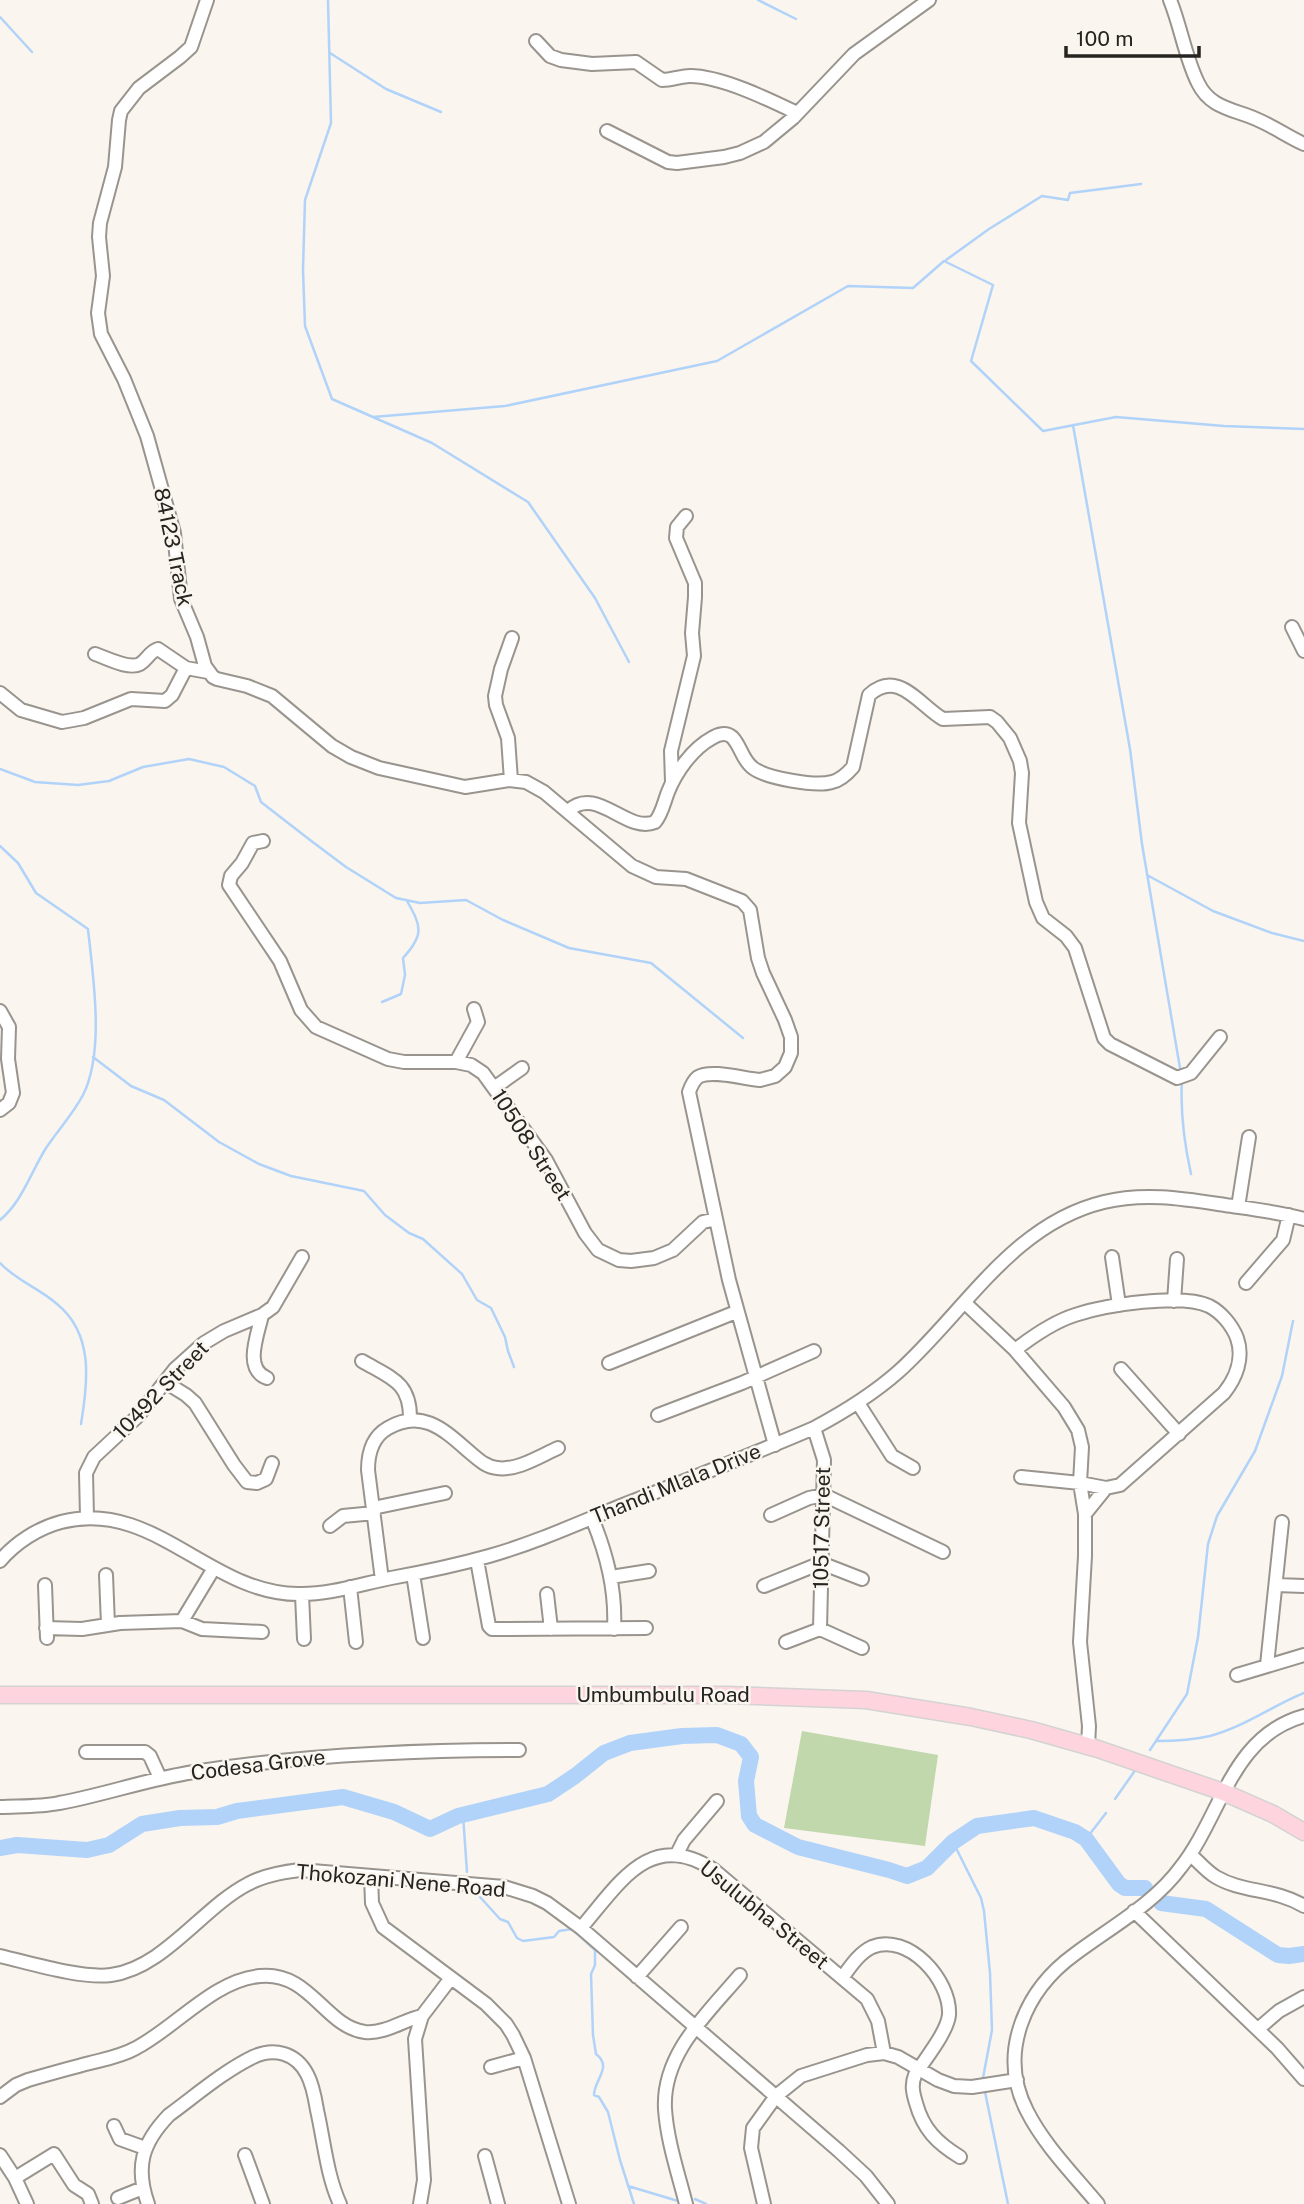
<svg xmlns="http://www.w3.org/2000/svg" width="1304" height="2204" font-family="'Public Sans',sans-serif">
  <rect width="100%" height="100%" fill="#faf5ee"/>
  <path fill="#c1d7ac" d="M802,1731L938,1755L925,1846L784,1828Z"/>
  <g fill="none" stroke-linecap="round" stroke-linejoin="round">
    <path stroke="#b1d3f9" stroke-width="2.5" d="M328,0L331,123L305,200L303,270L305,326L332,399L432,443L528,502L595,598L629,662
      M758,0L796,19
      M0,17L32,52
      M330,53L386,89L441,112
      M946,260L989,229L1042,196L1068,200L1070,193L1141,184
      M373,417L505,406L717,361L848,286L913,288L944,261L993,285L971,361L1043,431L1116,417L1224,426L1304,429
      M1073,425L1130,749L1142,844L1181,1074
      M0,769L35,782L78,785L109,781L143,767L189,759L224,767L255,786L261,802L310,840L346,867L396,898L420,903L466,900L503,920L569,948L651,963L743,1038
      M0,846L18,863L36,893L88,929C93,977 105,1051 83,1095C73,1114 58,1130 46,1148C31,1172 22,1202 0,1220
      M1147,875L1213,911L1272,933L1304,941
      M382,1002L401,994L405,975L403,958C424,935 422,927 407,901
      M93,1057L131,1086L164,1100L219,1142L259,1164L291,1176L364,1191L385,1215L409,1233L423,1239L462,1274L477,1300L491,1308L505,1337L508,1351L514,1367
      M1182,1080C1180,1113 1184,1142 1191,1174
      M0,1263C17,1281 39,1288 57,1304C94,1334 88,1382 81,1424
      M1156,1741C1174,1741 1193,1740 1210,1736C1244,1727 1272,1706 1304,1693
      M1150,1750L1187,1694L1198,1637L1208,1544L1217,1516L1255,1451L1282,1376L1293,1321
      M1115,1799L1134,1772
      M463,1815L467,1872
      M1086,1839L1106,1813
      M953,1842L981,1898L984,1911L990,1973L992,2030L983,2078
      M480,1897L500,1919L508,1922L517,1938L523,1941L554,1937L559,1931L572,1929L595,1950V1965L591,1974L593,2035L596,2054C613,2067 594,2080 594,2095L599,2097L608,2112L620,2160L634,2204
      M985,2092L1008,2204
      M628,2186L678,2201
      M695,2199L706,2204"/>
    <path stroke="#b1d3f9" stroke-width="16" d="M0,1848L17,1845L87,1850L109,1845L142,1824L180,1818L217,1817L237,1811L343,1797L394,1812L430,1829L458,1816L548,1794L575,1776L604,1753L630,1743L682,1736L717,1735L741,1744L751,1757L746,1781L749,1816L755,1825L798,1847L889,1870L907,1876L927,1868L953,1842L977,1826L1034,1818L1075,1832L1086,1839L1119,1884L1125,1888H1145
      M1161,1903L1206,1909L1278,1955L1289,1956L1304,1954"/>
    <defs>
      <path id="minor" d="M207,0L191,47L180,57L139,88L121,111L119,120L115,167L100,223L99,237L103,276L98,313L101,334L124,379L147,436L174,533L181,599L197,637L205,666L213,677L217,679L247,686L272,696L332,746L351,757L379,768L465,787L509,780L526,782L544,792L632,866L656,877L686,879L742,901L750,910L758,958L763,973L785,1020L791,1037V1053L785,1067L775,1076L760,1080C745,1079 711,1069 698,1077C693,1081 691,1086 689,1092L729,1280L775,1445
        M1170,0C1181,27 1185,57 1198,83C1210,108 1233,109 1256,119C1273,126 1288,137 1304,144
        M536,41L550,56L561,60L592,64L636,62L662,80C672,80 681,76 690,76C721,76 770,100 797,113
        M607,131L668,162L677,163L724,157L740,153L764,142L793,118L854,54L929,0
        M1292,627L1304,651
        M95,654C107,658 129,670 140,664C148,659 149,652 158,649L186,668L208,672
        M0,693L21,710L62,722L84,718L131,699L165,701L172,695L186,668
        M511,780L508,738L496,705L495,696L501,669L512,638
        M672,782L671,751L694,656L692,633L695,597V583L676,538L677,527L686,516
        M568,811C597,784 626,834 655,822C662,814 664,802 668,792C676,772 692,749 712,738C718,734 726,732 732,737C741,746 742,760 753,768C766,778 816,787 832,782C841,780 847,774 853,767L869,695C898,668 920,706 943,719L990,717L997,722L1010,738L1020,761L1022,773L1019,823L1036,902L1043,918L1066,936L1075,948L1104,1038L1110,1044L1177,1078L1191,1073L1220,1037
        M263,841L253,843L242,863L231,876L229,885L280,961L301,1010L316,1027L388,1059L404,1062H456L471,1065L483,1073L546,1160L585,1233L598,1250L619,1260L631,1261L654,1258L673,1250L703,1222L716,1219
        M0,1011L9,1027L8,1059L13,1093L9,1103L0,1110
        M456,1062L478,1022L474,1009
        M494,1088L522,1068
        M1238,1207L1249,1137
        M1112,1257L1119,1305
        M1246,1283L1283,1240L1289,1215
        M1174,1301L1177,1259
        M965,1303L1015,1350L1064,1407L1078,1430L1082,1447L1080,1483L1085,1514V1556L1080,1642L1089,1726L1088,1746
        M262,1315C258,1334 243,1369 267,1378
        M1015,1350C1033,1336 1053,1322 1075,1315C1105,1305 1181,1293 1209,1306C1221,1312 1232,1325 1237,1338C1244,1358 1236,1378 1224,1393L1120,1485L1106,1488L1080,1483L1021,1477
        M362,1361C391,1378 411,1382 410,1420
        M609,1363L736,1312
        M1121,1369L1179,1434
        M165,1382L186,1395L195,1403L234,1465L247,1482L257,1483L266,1479L272,1463
        M858,1403L892,1456L913,1468
        M658,1415L742,1383L814,1351
        M814,1428L824,1460L820,1629
        M373,1508L445,1493
        M1085,1514L1106,1488
        M771,1515L809,1498L824,1495L943,1552
        M87,1517L86,1473L94,1457L138,1416L175,1369L204,1343L224,1331L262,1315L273,1307L302,1257
        M592,1518C607,1555 616,1590 614,1629
        M330,1526L343,1516L374,1513
        M477,1560L489,1626L492,1629L646,1628
        M0,1561C15,1543 38,1528 61,1522C153,1498 210,1594 298,1594C329,1595 361,1584 391,1578C424,1572 457,1565 489,1556C535,1543 579,1523 623,1505C687,1480 751,1455 814,1428C844,1412 873,1394 898,1372C964,1313 1012,1224 1104,1202C1145,1192 1185,1199 1225,1205C1252,1209 1278,1212 1304,1219
        M413,1574L423,1638
        M106,1575L108,1625
        M611,1577L649,1571
        M382,1580L368,1470C368,1453 372,1437 388,1428C424,1407 447,1433 473,1455C480,1461 487,1467 497,1468C517,1471 540,1456 558,1448
        M45,1585L47,1638
        M1276,1585L1304,1586
        M764,1586L821,1563L862,1579
        M350,1587L356,1642
        M547,1594L551,1629
        M302,1595L304,1639
        M182,1621L214,1568
        M46,1628L82,1629L120,1623L182,1621L202,1629L262,1632
        M820,1629L862,1648
        M786,1642L820,1629
        M1267,1665L1282,1522
        M1237,1675L1304,1655
        M86,1752H145L150,1756L160,1778
        M0,1807C19,1806 40,1807 59,1803C104,1795 148,1779 194,1772C302,1755 411,1750 519,1750
        M677,1854L684,1840L717,1801
        M1191,1855C1199,1862 1206,1871 1216,1877C1243,1893 1274,1888 1304,1906
        M371,1876L372,1903L383,1927L486,2004L506,2024L513,2035L524,2058L569,2204
        M1134,1911L1277,2048L1304,2079
        M581,1928C619,1884 650,1828 714,1870L867,1999L878,2021L884,2053
        M0,1956C30,1963 82,1979 111,1975C164,1968 203,1907 248,1884C264,1875 283,1872 300,1870L504,1887L533,1896L547,1903L581,1928L839,2151L866,2176L888,2204
        M637,1977L681,1927
        M842,1978C850,1967 859,1953 872,1947C908,1932 951,1980 949,2015C947,2033 924,2060 915,2075C911,2085 913,2093 916,2103C923,2129 937,2143 960,2157
        M1258,2029L1279,2011L1304,1997
        M491,2067L524,2058
        M0,2097L16,2085L28,2080C49,2074 70,2068 90,2063C106,2059 122,2056 136,2048C176,2027 214,1980 260,1976C310,1971 325,2027 365,2032C385,2034 403,2020 422,2016
        M114,2126L120,2139L145,2148
        M0,2155L15,2178L27,2204
        M245,2155L263,2204
        M485,2156L498,2204
        M15,2178L54,2154L74,2185L88,2194L92,2204
        M118,2198L143,2188
        M148,2204C135,2167 142,2143 169,2115C195,2096 224,2071 253,2057C274,2047 296,2053 307,2074C313,2085 315,2098 317,2110C324,2141 327,2176 340,2204
        M420,2204L424,2180L415,2039L422,2016L451,1978
        M686,2204C678,2173 667,2140 665,2109C662,2054 707,2014 740,1975
        M764,2204L751,2148L753,2128L776,2096L801,2076L867,2055L884,2053L898,2057L938,2080L954,2086L972,2087L1017,2080
        M1098,2204C1074,2175 1044,2145 1027,2111C997,2053 1025,1990 1075,1954C1111,1927 1154,1904 1181,1867C1222,1815 1231,1736 1304,1716"/>
      <path id="major" d="M0,1695H727L866,1700L971,1717L1031,1730L1098,1749L1223,1792L1273,1814L1304,1832"/>
    </defs>
    <use href="#minor" stroke="#99948e" stroke-width="16"/>
    <use href="#major" stroke="#d3d3d3" stroke-width="19"/>
    <use href="#minor" stroke="#fff" stroke-width="12"/>
    <use href="#major" stroke="#fed4de" stroke-width="16"/>
  </g>
  <g text-anchor="middle" stroke-width="5" stroke-linejoin="round" paint-order="stroke">
    <g font-size="21" fill="#252421" stroke="#faf5ee">
      <text transform="translate(173 547) rotate(78)" y="7">84123 Track</text>
      <text transform="translate(531 1145) rotate(57)" y="7">10508 Street</text>
      <text transform="translate(161 1390) rotate(-46)" y="7">10492 Street</text>
      <text transform="translate(676 1484) rotate(-22)" y="7">Thandi Mlala Drive</text>
      <text transform="translate(822 1528) rotate(-89)" y="7">10517 Street</text>
      <text x="663" y="1702">Umbumbulu Road</text>
      <text transform="translate(258 1765) rotate(-7)" y="7">Codesa Grove</text>
      <text transform="translate(401 1881) rotate(5)" y="7">Thokozani Nene Road</text>
      <text transform="translate(764 1915) rotate(39)" y="7">Usulubha Street</text>
    </g>
  </g>
  <path d="M1066 46v10h133v-10" fill="none" stroke="#252421" stroke-width="3.5"/>
  <text x="1076" y="46" font-size="21" fill="#252421" stroke="#faf5ee" stroke-width="5" paint-order="stroke">100 m</text>
</svg>
